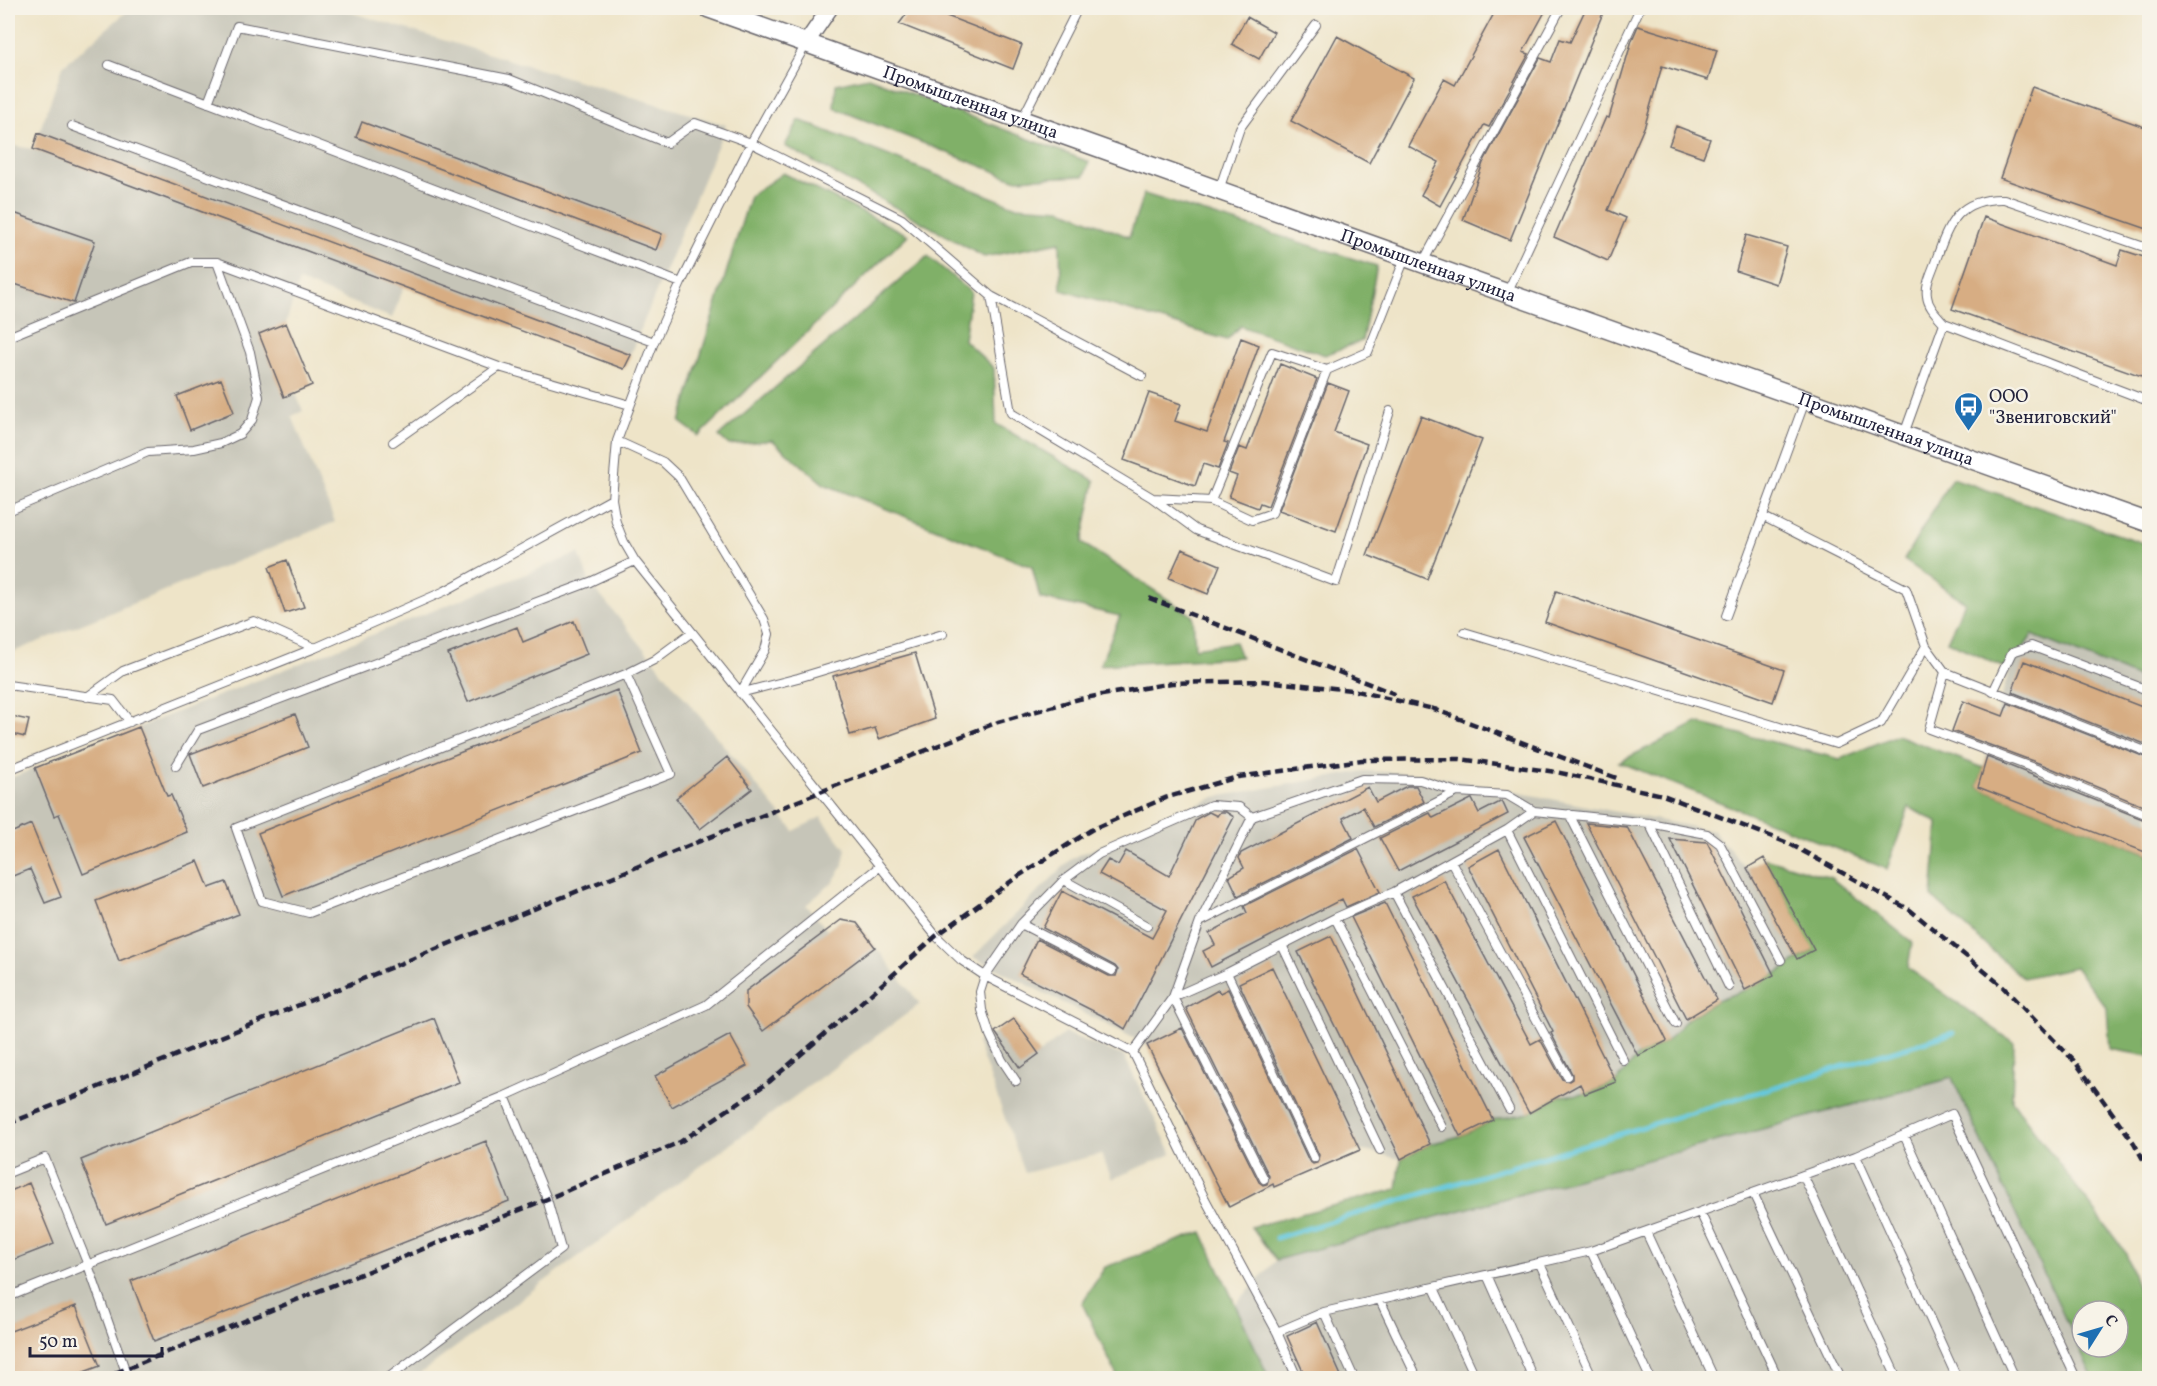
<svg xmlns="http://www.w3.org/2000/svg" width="2157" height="1386" font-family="Vollkorn,serif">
  <rect width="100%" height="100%" fill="#f7f3e8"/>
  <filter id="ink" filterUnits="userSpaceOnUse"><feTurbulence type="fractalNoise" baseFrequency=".0167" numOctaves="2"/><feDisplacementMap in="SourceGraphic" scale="12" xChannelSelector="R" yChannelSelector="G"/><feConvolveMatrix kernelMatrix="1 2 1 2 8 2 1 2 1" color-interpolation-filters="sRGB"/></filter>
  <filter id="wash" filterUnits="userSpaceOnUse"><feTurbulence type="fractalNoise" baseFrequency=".008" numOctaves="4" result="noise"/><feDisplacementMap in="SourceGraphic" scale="24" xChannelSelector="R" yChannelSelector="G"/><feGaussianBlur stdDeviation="1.35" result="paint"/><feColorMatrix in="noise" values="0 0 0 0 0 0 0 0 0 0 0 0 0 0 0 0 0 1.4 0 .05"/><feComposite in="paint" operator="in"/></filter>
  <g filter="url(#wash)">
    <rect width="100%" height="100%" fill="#eee4c8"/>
    <path fill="#c6c5b8" d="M131,8H336L726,125L624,369L404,287L392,318L299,281L286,323L312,385L295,392L303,411L292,416L335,522L8,654V145L33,149L63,66Z
      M579,553L590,583L794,831L821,817L846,849L842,868L832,883L806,905L827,930L841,920L857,923L920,1004L414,1378H8V834L15,831L8,812V779Z
      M2031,635L2149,682V854L1978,787L2009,670Z
      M1365,771L1424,774L1713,831L1746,868L1764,858L1814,950L1774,975L1745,990L1717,1000L1687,1019L1667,1041L1638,1056L1616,1082L1585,1094L1559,1096L1529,1113L1493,1120L1460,1136L1430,1144L1401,1159L1360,1150L1274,1187L1260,1191L1229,1207L1147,1045L973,957L1072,858L1215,797Z
      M1014,1019L1039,1054L1065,1033L1124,1056L1172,1154L1112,1179L1101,1154L1025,1173L977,1042L995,1033Z
      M1953,1078L2093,1378H1269L1235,1305L1276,1260Z"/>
    <path fill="#80b068" stroke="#516952" stroke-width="1.5" fill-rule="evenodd" d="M868,77L1089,162L1084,176L1014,179L834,108L836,84Z
      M799,120L1014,206L1062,209L1129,237L1144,194L1377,266L1362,341L1325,355L1240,326L1227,340L1061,290L1060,242L984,257L785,146Z
      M783,173L908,235L699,436L680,422L750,196Z
      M928,256L971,292L964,340L994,368L996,424L1095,481L1082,543L1193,616L1195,648L1235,642L1241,657L1100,665L1120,616L1040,598L1032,567L824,484L772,440L729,445L719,436Z
      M1952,478L2149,545V682L2032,635L2009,670L1947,641L1965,602L1904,560Z
      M1697,723L1840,759L1897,735L1984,768L1978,787L2149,854V1056L2110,1049L2107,1008L2075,967L2023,978L1932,897L1938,823L1909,807L1887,869L1619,762Z
      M1764,858L1831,878L1912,942L1908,968L2014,1043L2012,1101L2126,1253L2149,1321V1378H2093L1952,1078L1276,1260L1251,1227L1397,1189L1401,1159L1430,1144L1460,1136L1493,1120L1529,1113L1559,1096L1586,1094L1616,1082L1638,1056L1667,1041L1687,1019L1717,1000L1745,990L1774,975L1813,950ZM2082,1311H2118V1347H2082Z
      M1202,1232L1269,1378H1118L1082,1303L1105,1267Z"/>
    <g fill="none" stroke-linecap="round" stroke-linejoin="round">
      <path stroke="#61c7de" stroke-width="5" d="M1276,1238L1953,1033"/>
    </g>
    <g id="blocks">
      <path fill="#d7ad83" d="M911,8H939L936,12L1022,45L1013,69L899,24Z
        M1497,8H1547L1523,52L1529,54L1489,127L1484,125L1440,206L1421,195L1439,162L1408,146L1444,79L1455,85Z
        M1586,8H1605L1510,240L1463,220L1483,163L1540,58L1551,62L1560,39L1570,42Z
        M1247,17L1274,32L1259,59L1232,44Z
        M1638,26L1717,50L1708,80L1662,66L1645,125L1608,210L1626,218L1608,261L1554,237L1606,117L1609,118L1632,40Z
        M1337,36L1414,78L1369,163L1291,121Z
        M2032,87L2150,129V230L2000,178Z
        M362,122L662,234L656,250L356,137Z
        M1676,126L1710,139L1703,157L1669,145Z
        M38,133L631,355L624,369L33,149Z
        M8,211L95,241L74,303L8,282Z
        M1984,217L2117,265L2122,250L2150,259V379L1952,309Z
        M1746,235L1787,247L1776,284L1736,271Z
        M286,323L312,385L284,397L259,334Z
        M1241,338L1259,345L1224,442L1228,443L1218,469L1203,464L1195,486L1124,460L1149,393L1181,404L1175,421L1207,432Z
        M1280,364L1317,379L1268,506L1260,503L1258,508L1229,497L1237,476L1229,473L1239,447L1247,450Z
        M221,379L234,412L190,430L177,396Z
        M1328,383L1349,391L1334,432L1367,444L1336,531L1279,510Z
        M1421,416L1482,440L1427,579L1367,555Z
        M1182,549L1220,565L1208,594L1169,578Z
        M287,560L304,607L285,613L269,567Z
        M1556,591L1784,670L1773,702L1545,622Z
        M574,621L587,654L468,702L448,654L517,627L523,642Z
        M915,653L935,719L879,739L875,728L850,735L833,676Z
        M2024,661L2150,710V746L2012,692Z
        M617,690L642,753L283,896L258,833Z
        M1963,701L2003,716L2008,703L2150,759V809L2041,764L1952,731Z
        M295,714L308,747L203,788L190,754Z
        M9,716L29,720L25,737L8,733Z
        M139,727L167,796L171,795L187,832L83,874L59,814L54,816L35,768Z
        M727,757L752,789L700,829L676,798Z
        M1987,757L2150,822V854L1978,787Z
        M1407,786H1416L1424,802L1374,827L1363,807L1343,818L1353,838L1238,896L1229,877L1244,868L1239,858L1241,853L1368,787L1376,802Z
        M1471,799H1472L1479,813L1502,801L1508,814L1398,871L1380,838L1430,813L1433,818Z
        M1209,812L1217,816L1220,812H1226L1234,817L1125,1029L1111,1020L1020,974L1037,939L1109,976H1116L1118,970L1115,966L1043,928L1062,891L1152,938L1167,910L1099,874L1108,860L1118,865L1126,851L1169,876L1196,819Z
        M1556,821L1667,1041L1638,1056L1524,837Z
        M1586,823L1627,827L1717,1000L1686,1019Z
        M31,824L61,897L45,903L30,869L8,878V834Z
        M1670,839L1707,842L1774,975L1745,990Z
        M1358,849L1380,892L1346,907L1342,899L1211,967L1203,951L1215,945L1209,933L1247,913L1244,906Z
        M1499,849L1616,1082L1585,1094L1580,1084L1529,1113L1412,896L1444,880L1531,1044L1540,1039L1562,1079L1569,1081L1572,1079V1074L1551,1033L1553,1032L1468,866Z
        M1764,858L1814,950L1797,959L1747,868Z
        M198,861L209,888L226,882L239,914L119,961L96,901Z
        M1385,903L1493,1120L1460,1136L1351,917Z
        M841,920L857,923L875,947L763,1031L746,1007V991Z
        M1331,936L1430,1144L1401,1159L1298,952Z
        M1272,967L1360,1150L1274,1187L1273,1184L1229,1207L1147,1045L1182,1028L1259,1182L1263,1185L1267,1184L1269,1176L1186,1008L1218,990L1220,993L1228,989L1309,1161L1313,1164L1317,1163L1319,1155L1239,983Z
        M434,1018L459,1082L106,1224L81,1160Z
        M1014,1019L1039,1054L1020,1068L995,1032Z
        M730,1035L747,1066L672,1107L655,1076Z
        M486,1141L509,1201L154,1341L131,1281Z
        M29,1183L54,1244L8,1262V1192Z
        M76,1306L100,1366L68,1378H8V1332Z
        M1317,1322L1342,1378H1306L1287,1336Z"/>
    </g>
  </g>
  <g filter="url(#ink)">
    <use href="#blocks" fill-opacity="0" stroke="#69666c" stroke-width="1.5"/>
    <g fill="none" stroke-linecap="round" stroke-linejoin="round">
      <defs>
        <path id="service" d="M806,44L751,143L681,283L654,342L617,441L612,499L616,522L624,542L635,561L936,936L961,960L985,976L1133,1052L1205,1199L1277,1332L1324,1312L1591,1251L1856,1156L1904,1135L2015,1378
          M109,65L681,283
          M208,103L237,26L509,79L667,143L695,123L751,143L902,219L991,296L1142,376
          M1022,119L1078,8
          M72,126L654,342
          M1219,190L1240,128L1316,25
          M2150,249L2004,199C1959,198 1949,222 1936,260C1932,272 1925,284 1927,296C1928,307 1937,315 1944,323L2143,399L2150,400
          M1423,262L1561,8
          M1507,293L1640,8
          M991,296L1011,413L1151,497L1196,530L1336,582L1390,411
          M8,337L191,262H217L499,367
          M1904,434L1944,323
          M617,441L663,462L679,477L764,619L769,634L765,650L740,693
          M393,442L499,367L630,405
          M1153,498L1211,501L1272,352L1327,370L1368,352L1405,258
          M1211,501L1252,520L1272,513L1327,370
          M8,511L148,452L194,449L221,443L240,434L252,420L259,397L250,352L217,262
          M1762,516L1906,589L1926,646L1945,672L2150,753
          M1726,616L1805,401
          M1464,632L1836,744L1881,723L1926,646
          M1945,672L1929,729L2039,770L2150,816
          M626,674L671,774L309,913L262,901L236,828L626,674L654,660L692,632
          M8,685L113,700L130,722
          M1993,692L2012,652L2031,646L2150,691
          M740,693L798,678L943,634
          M87,697L123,671L254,621L315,648
          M176,766L198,730L590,582L635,561
          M8,770L315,648L445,591L612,499
          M1569,814L1676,1024
          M1649,823L1729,987
          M1507,830L1623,1060
          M1451,861L1567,1076
          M1064,880L1147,926
          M1394,892L1509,1109
          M1335,918L1442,1127
          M1200,922L1252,817
          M1021,924L1112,971
          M1282,945L1380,1150
          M1227,973L1314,1158
          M1133,1052L1173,997L1227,973L1335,918L1394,892L1507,830L1534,811
          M1016,1081L1002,1060L990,1035L982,1010L980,992L985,976L1021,924L1064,880L1099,854L1211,805L1239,807L1252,817L1362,779L1420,780L1457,792L1507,795L1534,811L1649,823L1707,834L1720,844L1781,960
          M1904,1135L1952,1114L2076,1378
          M1856,1156L1957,1378
          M8,1173L45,1158L88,1265L128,1378
          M1803,1175L1897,1378
          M1264,1179L1173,997L1200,922L1457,792
          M1753,1193L1841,1378
          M1700,1212L1778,1378
          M1646,1232L1714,1378
          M1591,1251L1650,1378
          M1540,1264L1593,1378
          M1487,1275L1533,1378
          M1434,1288L1476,1378
          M8,1297L505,1096L706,1005L879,867
          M1380,1300L1417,1378
          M1324,1312L1354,1378
          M1277,1332L1297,1378
          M388,1378L561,1249L547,1199L505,1096"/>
        <path id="minor" d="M806,43L830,8"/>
        <g id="tertiary">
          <path id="s1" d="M708,8L2150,523"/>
        </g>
      </defs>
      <use href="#service" stroke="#69666c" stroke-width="10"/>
      <use href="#minor" stroke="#69666c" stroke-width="18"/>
      <use href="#tertiary" stroke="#69666c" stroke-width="21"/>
      <use href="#service" stroke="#fff" stroke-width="8"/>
      <use href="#minor" stroke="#fff" stroke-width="15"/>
      <use href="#tertiary" stroke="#fff" stroke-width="18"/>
      <path stroke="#22223b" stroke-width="4.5" stroke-dasharray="9 4.5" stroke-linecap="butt" d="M1149,598L1395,694
        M1431,708L1619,779
        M8,1124L820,792L998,722L1079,699L1172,683L1264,681L1352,690L1438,710
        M103,1378L547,1199L680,1142L769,1082L895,973L936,936L1017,877L1091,830L1165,798L1238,777L1362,760L1460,759L1556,772L1663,795L1788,843L1910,910L2001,985L2076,1063L2134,1143L2150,1172"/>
    </g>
  </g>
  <defs>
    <symbol id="bus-pin" viewBox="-11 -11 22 30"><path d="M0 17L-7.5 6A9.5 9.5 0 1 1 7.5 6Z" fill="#1f6fb2" stroke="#f7f3e8"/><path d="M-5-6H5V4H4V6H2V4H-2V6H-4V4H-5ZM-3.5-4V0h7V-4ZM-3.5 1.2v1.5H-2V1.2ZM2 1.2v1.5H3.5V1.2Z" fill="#fff"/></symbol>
  </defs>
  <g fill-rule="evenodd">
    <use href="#bus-pin" x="1952" y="390" width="33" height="45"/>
  </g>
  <g text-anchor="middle" stroke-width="5" stroke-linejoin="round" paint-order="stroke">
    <g font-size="18" fill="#22223b" stroke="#f7f3e8">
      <text dy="6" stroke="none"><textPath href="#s1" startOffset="279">Промышленная улица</textPath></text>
      <text dy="6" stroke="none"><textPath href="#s1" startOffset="765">Промышленная улица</textPath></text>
      <text dy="6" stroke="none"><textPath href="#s1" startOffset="1251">Промышленная улица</textPath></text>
    </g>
    <g font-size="18" fill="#22223b" stroke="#f7f3e8" text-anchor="start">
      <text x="1989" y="402">ООО<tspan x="1989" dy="21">"Звениговский"</tspan></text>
    </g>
  </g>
  <rect width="2157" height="1386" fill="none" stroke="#f7f3e8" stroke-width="30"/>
  <g transform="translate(2100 1329) rotate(53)"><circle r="28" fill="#f7f3e8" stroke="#a29fa3" stroke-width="1.5"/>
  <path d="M0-4.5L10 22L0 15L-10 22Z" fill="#1f6fb2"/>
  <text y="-9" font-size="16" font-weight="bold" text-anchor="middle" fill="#22223b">С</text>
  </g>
  <path d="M30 1347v9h132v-9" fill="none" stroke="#22223b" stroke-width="3"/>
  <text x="39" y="1347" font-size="18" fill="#22223b" stroke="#f7f3e8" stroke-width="4.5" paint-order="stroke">50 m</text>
</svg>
